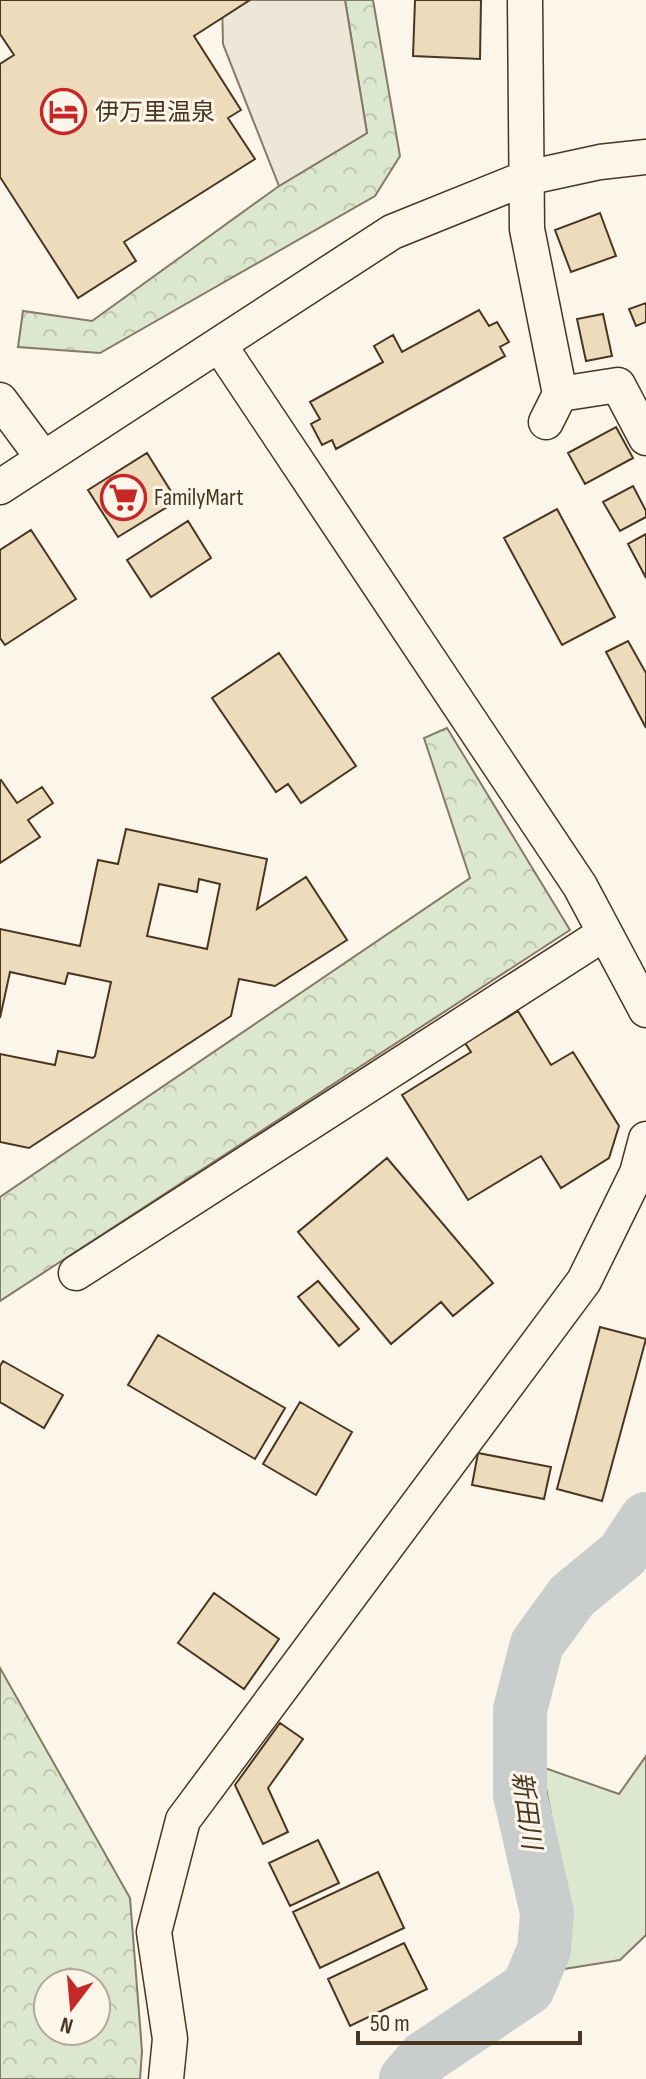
<svg xmlns="http://www.w3.org/2000/svg" width="646" height="2079" font-family="'Sofia Sans Condensed','Noto Sans JP',sans-serif">
  <defs>
    <pattern id="forest-crowns" width="20" height="18" patternUnits="userSpaceOnUse" patternTransform="scale(2)"><rect width="20" height="18" fill="#dce7d0"/><path d="M2 6a3 3 0 1 1 6 0M12 15a3 3 0 1 1 6 0" fill="none" stroke="#bec7b2"/></pattern>
  </defs>
  <rect width="100%" height="100%" fill="#fbf6e9"/>
  <path fill="#dce7d0" stroke="#887966" stroke-width="2" d="M646,1756V1935L620,1960L564,1969L568,1904L542,1767L619,1794Z"/>
  <path fill="url(#forest-crowns)" stroke="#887966" stroke-width="2" fill-rule="evenodd" d="M345,0H373L400,156L375,196L100,353L18,347L23,311L92,321L279,186L367,133Z
    M447,728L570,930L0,1301V1197L470,878L424,738Z
    M0,1668L130,1898L142,2051L140,2079H0ZM48,1983H96V2031H48Z"/>
  <path fill="#ede7d9" stroke="#887966" stroke-width="2" d="M222,0H345L367,133L279,186L223,44Z"/>
  <g fill="none" stroke-linecap="round" stroke-linejoin="round">
    <path stroke="#c9cecd" stroke-width="54" d="M406,2079L424,2058L528,1988L544,1950L547,1913L520,1795V1710L537,1644L572,1596L623,1554L646,1519"/>
  </g>
  <path fill="#ecdcbc" stroke="#4a3520" stroke-width="2" fill-rule="evenodd" d="M0,0H250L194,36L241,110L228,118L255,159L124,242L136,261L78,298L0,177V64L14,55L0,34Z
    M415,0H481L480,59L413,56Z
    M600,213L616,256L571,272L555,230Z
    M646,303V322L636,326L629,309Z
    M479,310L489,326L497,322L509,342L500,347L505,356L336,449L332,440L322,445L311,424L320,419L310,402L383,362L374,346L393,335L402,352Z
    M603,314L612,356L586,361L577,319Z
    M616,427L633,458L585,484L568,453Z
    M147,453L177,501L118,537L88,490Z
    M633,486L646,511V517L620,531L603,502Z
    M557,509L615,617L562,645L504,538Z
    M188,521L211,558L151,597L127,560Z
    M31,530L76,599L5,645L0,638V550Z
    M646,534V578L628,544Z
    M628,641L646,673V728L606,652Z
    M279,653L356,766L301,803L288,784L276,792L212,698Z
    M1,780L17,803L42,787L53,803L28,820L40,837L0,863V781Z
    M126,829L267,859L257,909L306,877L347,940L275,986L239,979L231,1016L29,1148L0,1142V1054L55,1065L58,1051L93,1058L95,1056L111,982L68,973L65,984L10,972L0,1018V929L80,946L98,860L118,864ZM199,879L220,884L207,949L147,936L159,884L197,892Z
    M518,1011L551,1065L573,1052L619,1126L609,1158L561,1188L541,1156L468,1200L402,1095L471,1052L465,1043Z
    M387,1158L493,1283L453,1316L441,1302L391,1344L298,1232Z
    M318,1281L359,1329L339,1346L298,1297Z
    M600,1327L646,1339L602,1501L557,1489Z
    M158,1335L285,1408L255,1459L128,1385Z
    M3,1361L63,1395L44,1428L0,1402V1366Z
    M300,1402L352,1432L316,1495L263,1464Z
    M478,1453L551,1467L544,1499L472,1485Z
    M214,1593L279,1639L244,1689L178,1643Z
    M280,1723L303,1739L268,1788L288,1832L263,1844L235,1785Z
    M318,1840L339,1883L290,1906L269,1863Z
    M378,1872L404,1928L320,1968L293,1912Z
    M404,1943L427,1989L350,2026L328,1979Z"/>
  <g fill="none" stroke-linecap="round" stroke-linejoin="round">
    <defs>
      <path id="minor" d="M525,0L527,229L560,394L546,422
        M220,346L580,886L646,1010
        M560,394L618,385L646,438
        M0,400L43,458
        M0,487L392,232L526,178L600,162L646,157
        M76,1273L605,933
        M166,2079L170,2039L154,1932L183,1820L584,1281L637,1173L646,1139"/>
    </defs>
    <use href="#minor" stroke="#4a3520" stroke-width="37"/>
    <use href="#minor" stroke="#fbf6e9" stroke-width="34"/>
  </g>
  <defs>
    <symbol id="hotel-ring" viewBox="-11 -11 22 22"><circle r="9.5" fill="#fbf6e9" stroke="#c62828" stroke-width="1.5"/><path d="M-6-4.5h1.5V1H6V5H4.5V3h-9V5H-6ZM-4 0a1.8 1.8 0 1 1 3.6 0ZM.5 0V-2.5h3Q6-2.5 6 0Z" fill="#c62828"/></symbol>
    <symbol id="supermarket-ring" viewBox="-11 -11 22 22"><circle r="9.5" fill="#fbf6e9" stroke="#c62828" stroke-width="1.5"/><path d="M-6-5.5h2.5l.6 2H6L4.5 2H-2.5L-4.4-4H-6ZM-1.5 3.2a1.3 1.3 0 1 0 .1 0ZM3 3.2a1.3 1.3 0 1 0 .1 0Z" fill="#c62828"/></symbol>
  </defs>
  <g fill-rule="evenodd">
    <use href="#hotel-ring" x="38" y="86" width="51" height="51"/>
    <use href="#supermarket-ring" x="98" y="472" width="51" height="51"/>
  </g>
  <g text-anchor="middle" stroke-width="6" stroke-linejoin="round" paint-order="stroke">
    <g font-size="24" fill="#4a3520" stroke="#fbf6e9" text-anchor="start">
      <text x="95" y="120">伊万里温泉</text>
      <text x="154" y="505">FamilyMart</text>
    </g>
    <g font-size="26" font-style="italic" fill="#4a3520" stroke="#fbf6e9">
      <text transform="translate(527 1810) rotate(82)" y="9">新田川</text>
    </g>
  </g>
  <g transform="translate(72 2007) rotate(196)"><circle r="38" fill="#fbf6e9" stroke="#b4a999" stroke-width="2"/>
  <path d="M0-6L14 30L0 20L-14 30Z" fill="#c62828"/>
  <text y="-12" font-size="22" font-weight="bold" text-anchor="middle" fill="#4a3520">N</text>
  </g>
  <path d="M358 2031v12h222v-12" fill="none" stroke="#4a3520" stroke-width="4"/>
  <text x="370" y="2031" font-size="24" fill="#4a3520" stroke="#fbf6e9" stroke-width="6" paint-order="stroke">50 m</text>
</svg>
